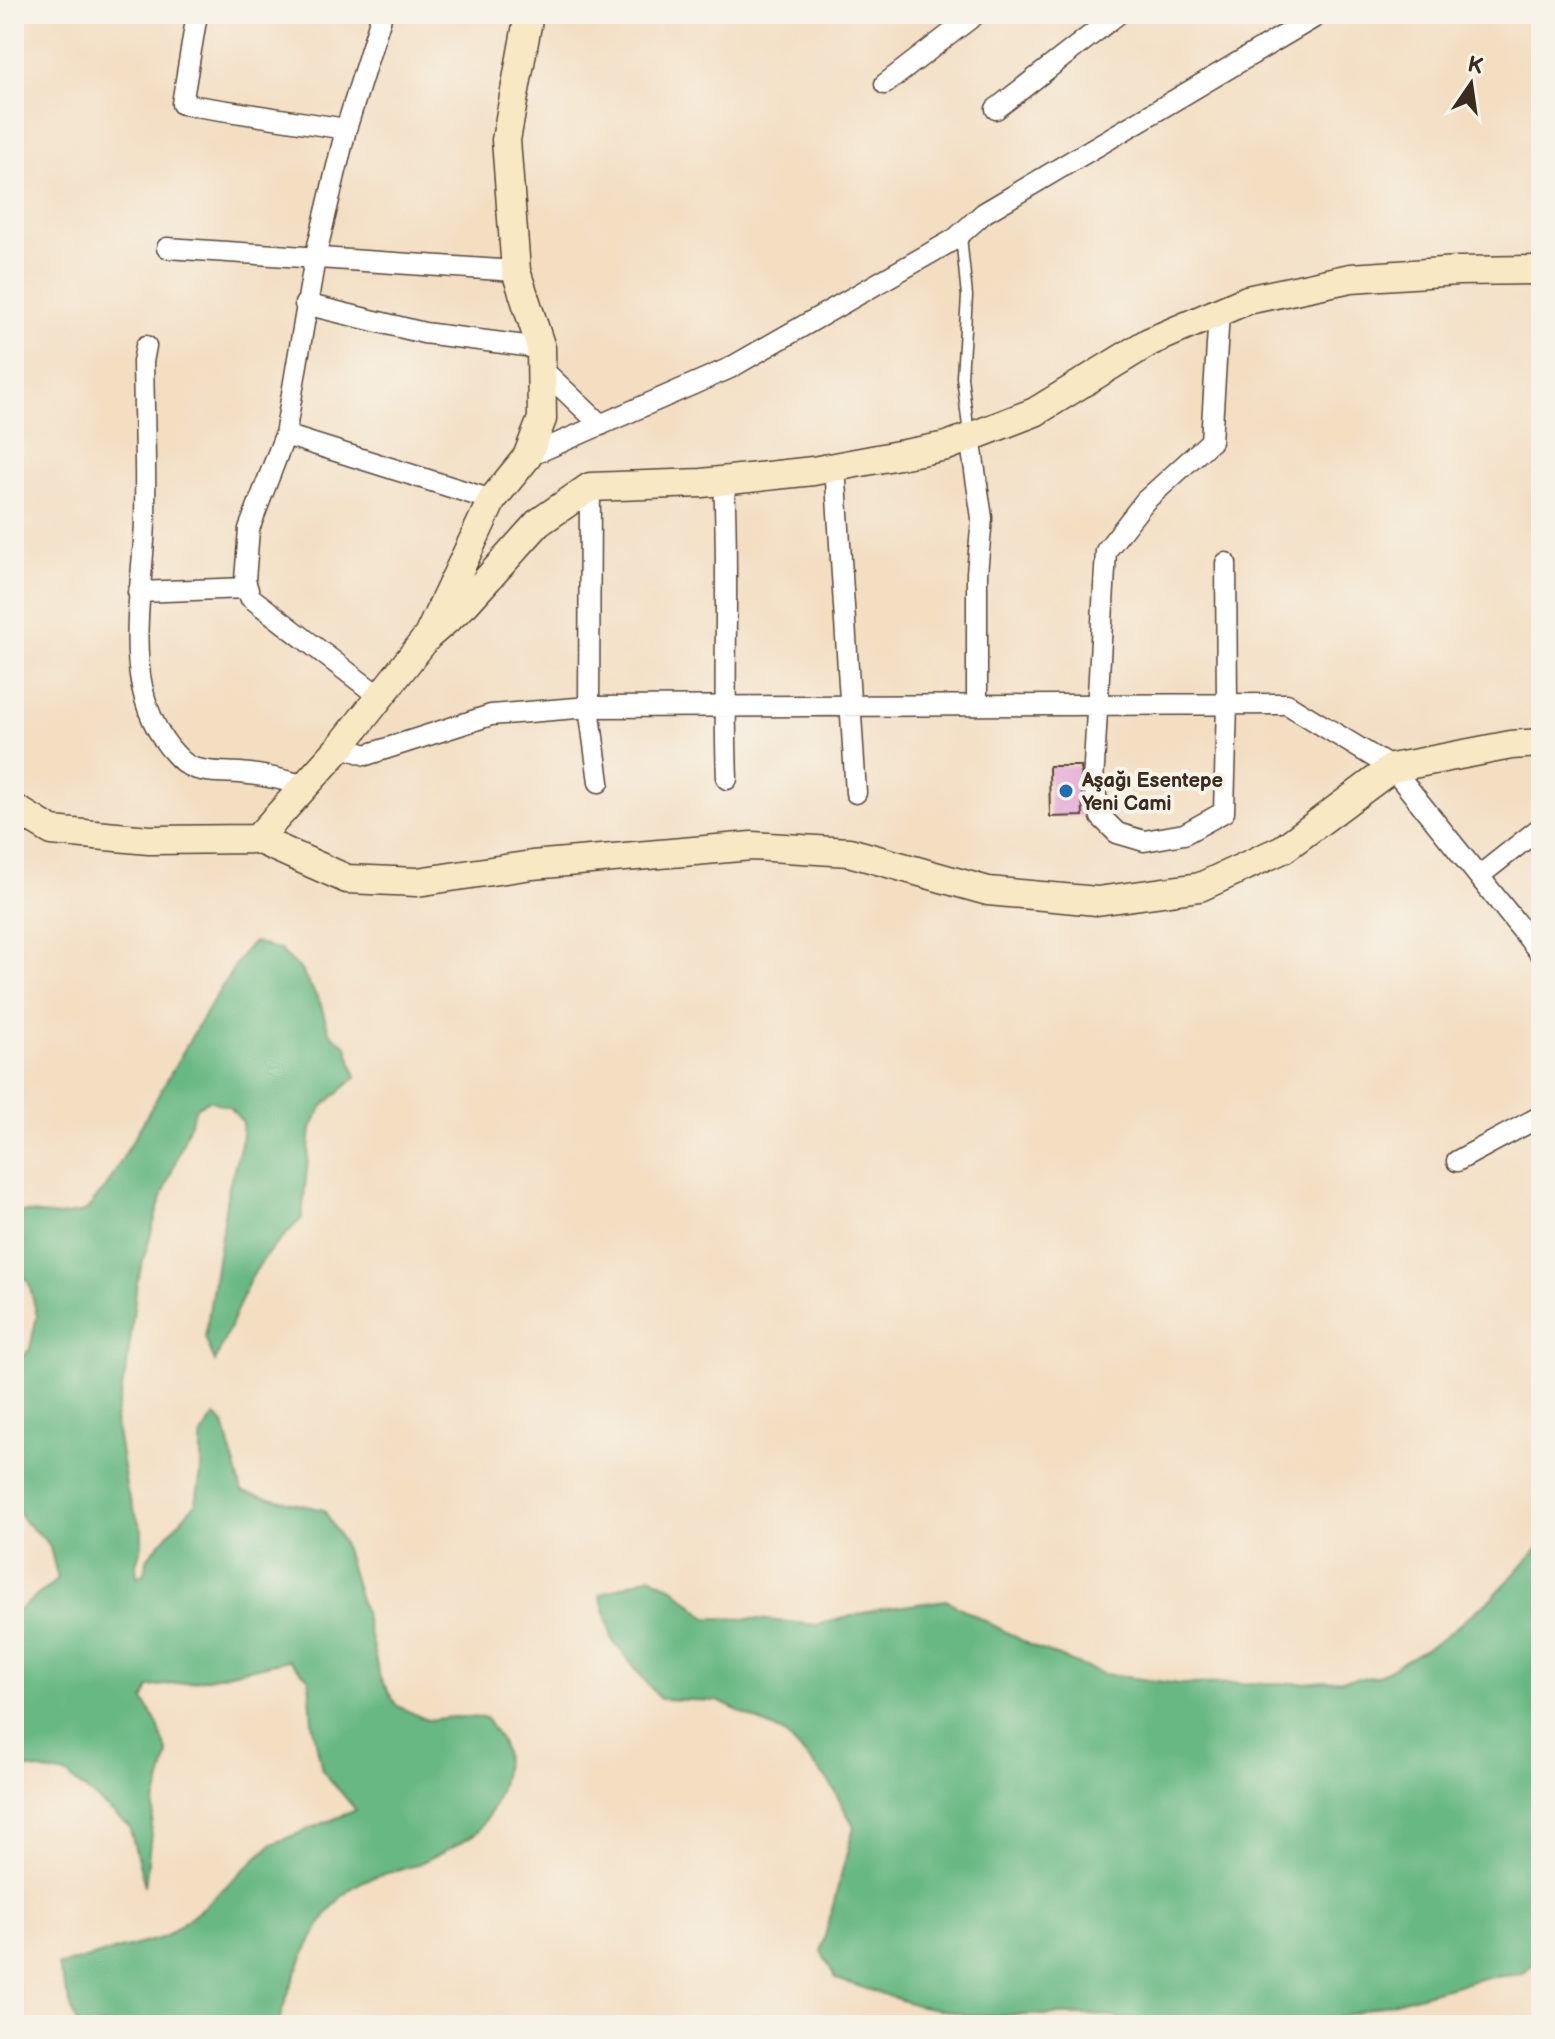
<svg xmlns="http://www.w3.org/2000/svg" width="1555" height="2039" font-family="'Balsamiq Sans',sans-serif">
  <rect width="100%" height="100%" fill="#f7f3e8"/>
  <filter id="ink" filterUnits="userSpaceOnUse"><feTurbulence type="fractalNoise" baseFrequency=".0125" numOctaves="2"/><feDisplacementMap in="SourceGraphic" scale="16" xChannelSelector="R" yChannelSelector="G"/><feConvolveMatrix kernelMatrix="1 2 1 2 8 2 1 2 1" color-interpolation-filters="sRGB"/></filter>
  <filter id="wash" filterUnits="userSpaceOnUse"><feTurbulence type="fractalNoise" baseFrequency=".006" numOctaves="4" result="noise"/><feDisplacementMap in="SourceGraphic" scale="32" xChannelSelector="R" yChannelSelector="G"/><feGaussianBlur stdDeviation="1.8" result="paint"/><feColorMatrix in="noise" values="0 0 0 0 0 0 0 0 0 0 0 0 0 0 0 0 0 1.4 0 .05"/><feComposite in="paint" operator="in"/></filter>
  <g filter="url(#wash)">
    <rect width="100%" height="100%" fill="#f3dec2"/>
    <path fill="#67b883" stroke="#517150" stroke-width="2" d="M254,942L280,950L300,969L320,1002L329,1032L347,1046L356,1077L322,1107L311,1129L302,1218L267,1254L250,1279L215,1362L205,1338L228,1190L241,1144L243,1122L229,1107L209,1100L196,1108L159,1205L137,1282L127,1366L115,1419L127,1492L142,1530V1546L136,1564L137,1577L144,1573L148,1557L196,1503L201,1473V1435L215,1416L224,1424L242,1492L324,1510L343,1543L367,1623L380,1678L397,1706L427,1720L453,1717L486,1718C491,1727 502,1740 504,1750C508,1775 494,1810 479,1830C473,1837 426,1861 415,1865C392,1874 368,1874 348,1891C315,1918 289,1985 278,2025H77L58,1966L165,1937L203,1907L272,1844L356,1810L322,1770L312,1722L309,1678L289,1660L190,1682L149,1687L144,1701L157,1723L168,1754L154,1807L145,1886L129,1826L67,1775L27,1768L14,1762V1614L58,1579L49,1544L25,1522L14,1505V1366L30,1349L37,1316L29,1283L14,1263V1211L59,1216L85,1212L108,1184L200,1022L245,950Z
      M1541,1545V1883C1528,1905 1545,1935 1536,1959C1534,1964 1527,1970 1523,1974L1484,1978L1310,2025H1176L1094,2015H970L916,2005L836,1979L821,1951L854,1826L828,1780L785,1734L718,1701L660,1699L613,1641L600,1595L650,1576L675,1589L707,1618L757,1619L817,1625L875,1610L946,1600L1036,1648L1103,1674L1180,1684L1303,1683L1376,1677L1439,1641L1494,1596Z"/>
    <g id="blocks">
      <path fill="#e3a1d6" d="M1049,766H1081L1083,816L1050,817Z"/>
    </g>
  </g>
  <g filter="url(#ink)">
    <use href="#blocks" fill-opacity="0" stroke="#574537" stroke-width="2"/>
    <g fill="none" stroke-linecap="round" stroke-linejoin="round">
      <defs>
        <path id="lane" d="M961,236L967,296L962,377L969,435"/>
        <path id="street" d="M197,14L182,104L346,129
          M885,84L976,14
          M996,109L1118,14
          M167,248L516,271
          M305,304L424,333L541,348
          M1219,313L1211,441L1145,501L1106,551L1093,783L1101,817L1117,833L1144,841L1184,834L1224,812L1227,704L1226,563
          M146,346L143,362C144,415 146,468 145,521C143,594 119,683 169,747C175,754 182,763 191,767C206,773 224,772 240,773C262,775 283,779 305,786
          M541,368L601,425
          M285,435L492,500
          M970,437L982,518L977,573V705
          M527,457L730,368L955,239L984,213L1315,17
          M835,466L856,793
          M724,480C729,580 723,679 727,779
          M590,487L589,707L599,782
          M138,592L247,588
          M380,697L250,597L245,580L249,529L285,435L315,258L346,129L382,14
          M341,746L366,755L491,715L589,707L1287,704L1392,768L1541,954
          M1479,876L1541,827
          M1457,1161L1541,1116"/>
        <path id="secondary" d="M428,636L465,604L538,523L590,487L702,483L813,471L947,446L1035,412L1149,342L1247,300L1351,278L1458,271L1541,270
          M14,808L52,831L149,840L257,839L347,879L417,882L532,865L752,846L849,852L988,891L1097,901L1200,887L1283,849L1392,768L1511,745L1541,743
          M257,839L341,746L428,636L492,500L527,457L542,419L541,348L516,271L506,140L529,14"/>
      </defs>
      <use href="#lane" stroke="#574537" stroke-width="13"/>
      <use href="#street" stroke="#574537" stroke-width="23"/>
      <use href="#secondary" stroke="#574537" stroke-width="31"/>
      <use href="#lane" stroke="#fff" stroke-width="10"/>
      <use href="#street" stroke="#fff" stroke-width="20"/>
      <use href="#secondary" stroke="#f8e8c3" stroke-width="28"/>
    </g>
  </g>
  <circle fill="#1f6fb2" stroke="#f7f3e8" stroke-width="3" cx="1066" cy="791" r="8"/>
  <g text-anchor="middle" stroke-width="8" stroke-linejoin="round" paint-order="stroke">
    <g font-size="20" font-weight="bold" fill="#3b2a1e" stroke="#f7f3e8" text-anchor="start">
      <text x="1082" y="787">Aşağı Esentepe<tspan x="1082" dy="23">Yeni Cami</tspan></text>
    </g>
  </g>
  <rect width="1555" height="2039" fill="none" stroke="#f7f3e8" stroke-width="48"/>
  <g transform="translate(1471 84) rotate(13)" stroke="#f7f3e8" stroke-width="6" paint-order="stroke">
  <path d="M0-6L14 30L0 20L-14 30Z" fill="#3b2a1e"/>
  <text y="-12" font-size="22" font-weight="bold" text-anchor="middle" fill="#3b2a1e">K</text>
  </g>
</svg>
